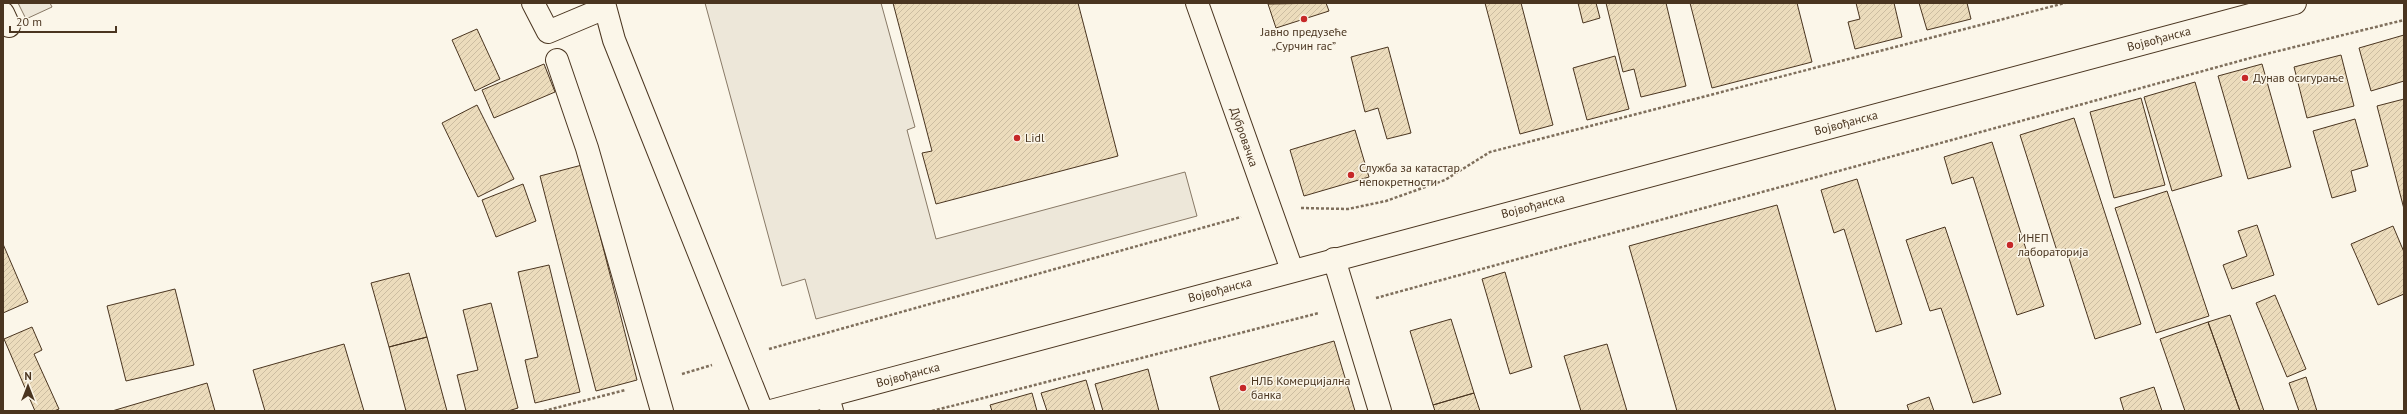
<svg xmlns="http://www.w3.org/2000/svg" width="2407" height="414" font-family="'PT Sans',sans-serif">
  <defs>
    <pattern id="building-hatch" width="6" height="6" patternUnits="userSpaceOnUse"><rect width="6" height="6" fill="#ecdcbc"/><path d="M-1 1l2-2M0 6l6-6M5 7l2-2" fill="none" stroke="#ccbda1"/></pattern>
  </defs>
  <rect width="100%" height="100%" fill="#fbf6e9"/>
  <path fill="#ede7d9" stroke="#887966" d="M18,3H50L52,7L26,19Z
    M705,3H881L915,127L907,130L936,239L1185,172L1197,216L816,319L805,279L782,286Z"/>
  <path fill="url(#building-hatch)" stroke="#4a3520" d="M893,3H1078L1118,156L936,204L922,153L932,151Z
    M1326,3L1329,11L1276,28L1268,4Z
    M1485,3H1521L1553,125L1520,134Z
    M1578,3H1596L1600,18L1583,23Z
    M1606,3H1666L1686,86L1641,97L1634,69L1623,72Z
    M1690,3H1797L1812,62L1712,88Z
    M1856,3H1894L1902,37L1855,49L1848,22L1860,19Z
    M1919,3H1967L1971,19L1927,30Z
    M477,29L500,79L475,91L452,40Z
    M2404,35V81L2371,91L2359,48Z
    M1388,47L1411,133L1387,139L1378,108L1365,112L1351,57Z
    M2341,55L2354,106L2307,118L2294,67Z
    M1615,56L1629,109L1587,120L1573,68Z
    M544,64L555,92L494,118L482,90Z
    M2262,64L2291,167L2248,179L2218,76Z
    M2195,82L2222,176L2172,191L2144,97Z
    M2141,98L2165,185L2114,198L2090,112Z
    M2404,99V209L2377,106Z
    M477,105L514,179L478,197L442,123Z
    M2074,118L2141,324L2095,339L2066,249L2057,251L2020,135Z
    M2355,119L2368,166L2351,171L2356,191L2332,198L2313,131Z
    M1355,130L1369,177L1304,196L1290,150Z
    M1992,142L2044,306L2017,315L1973,177L1952,184L1944,157Z
    M582,165L637,380L596,391L540,176Z
    M1857,179L1902,324L1876,332L1844,229L1834,233L1821,190Z
    M523,184L536,221L496,237L482,200Z
    M2167,191L2209,316L2156,333L2115,208Z
    M1777,205L1836,411H1677L1629,246Z
    M2257,225L2274,275L2232,289L2223,265L2247,256L2238,231Z
    M2393,226L2404,252V294L2378,305L2351,244Z
    M1945,227L2001,394L1973,403L1941,308L1930,311L1906,240Z
    M3,244L28,302L3,313Z
    M549,265L580,392L535,403L525,360L538,357L518,272Z
    M1505,272L1532,367L1510,374L1482,279Z
    M409,273L427,337L389,347L371,283Z
    M175,289L194,365L126,381L107,306Z
    M2275,295L2306,369L2287,377L2256,303Z
    M491,303L518,408L508,411H466L457,375L478,370L463,310Z
    M2230,315L2264,411H2240L2208,322Z
    M1451,319L1474,393L1433,405L1410,331Z
    M2208,322L2240,411H2185L2160,339Z
    M32,327L42,350L34,354L59,409L54,411H35L4,339Z
    M427,337L447,411H406L389,347Z
    M1334,341L1355,411H1220L1210,377Z
    M344,344L364,411H265L253,370Z
    M1607,344L1627,411H1581L1564,356Z
    M1148,369L1159,411H1103L1095,384Z
    M2306,377L2317,411H2299L2289,383Z
    M1086,380L1095,411H1047L1041,393Z
    M207,383L215,411H112Z
    M2154,387L2162,411H2124L2120,398Z
    M1032,393L1037,411H992L990,405Z
    M1474,393L1480,411H1435L1433,405Z
    M1929,397L1934,411H1909L1907,405Z"/>
  <g fill="none" stroke-linecap="round" stroke-linejoin="round">
    <defs>
      <path id="minor" d="M533,3L548,32L605,8
        M604,3L614,40L762,411
        M1197,3L1292,270
        M3,13L9,26
        M557,60L587,148L662,411
        M1334,259L1380,411
        M828,397L832,411"/>
      <path id="major" d="M771,411L2295,3"/>
    </defs>
    <use href="#minor" stroke="#4a3520" stroke-width="24"/>
    <use href="#major" stroke="#4a3520" stroke-width="24"/>
    <path stroke="#7f6f5c" stroke-width="2.5" stroke-dasharray="3 2" stroke-linecap="butt" d="M1301,208L1348,209L1386,201L1445,180L1490,152L2065,3
      M1376,298L2254,57L2404,20
      M769,349L1241,217
      M682,374L712,365
      M544,411L625,390
      M932,411L1319,313"/>
    <use href="#minor" stroke="#fbf6e9" stroke-width="22"/>
    <use href="#major" stroke="#fbf6e9" stroke-width="22"/>
  </g>
  <g fill="#c62828" stroke="#fbf6e9" stroke-width="1.5">
    <circle cx="1304" cy="19" r="4"/>
    <circle cx="2245" cy="78" r="4"/>
    <circle cx="1017" cy="138" r="4"/>
    <circle cx="1351" cy="175" r="4"/>
    <circle cx="2010" cy="245" r="4"/>
    <circle cx="1243" cy="388" r="4"/>
  </g>
  <g text-anchor="middle" stroke-width="3" stroke-linejoin="round" paint-order="stroke">
    <g font-size="12" fill="#4a3520" stroke="#fbf6e9" text-anchor="start">
      <text x="1304" y="36" text-anchor="middle">Јавно предузеће<tspan x="1304" dy="14">„Сурчин гас”</tspan></text>
      <text x="2253" y="82">Дунав осигурање</text>
      <text x="1025" y="142">Lidl</text>
      <text x="1359" y="172">Служба за катастар<tspan x="1359" dy="14">непокретности</tspan></text>
      <text x="2018" y="242">ИНЕП<tspan x="2018" dy="14">лабораторија</tspan></text>
      <text x="1251" y="385">НЛБ Комерцијална<tspan x="1251" dy="14">банка</tspan></text>
    </g>
    <g font-size="12" fill="#4a3520" stroke="#fbf6e9">
      <text transform="translate(2159 39) rotate(-15)" y="4">Војвођанска</text>
      <text transform="translate(1846 123) rotate(-15)" y="4">Војвођанска</text>
      <text transform="translate(1244 137) rotate(71)" y="4">Дубровачка</text>
      <text transform="translate(1533 206) rotate(-15)" y="4">Војвођанска</text>
      <text transform="translate(1220 290) rotate(-15)" y="4">Војвођанска</text>
      <text transform="translate(908 375) rotate(-15)" y="4">Војвођанска</text>
    </g>
  </g>
  <rect width="2407" height="414" fill="none" stroke="#4a3520" stroke-width="8"/>
  <g transform="translate(28 386)" stroke="#fbf6e9" stroke-width="3" paint-order="stroke">
  <path d="M0-3L7 15L0 10L-7 15Z" fill="#4a3520"/>
  <text y="-6" font-size="11" font-weight="bold" text-anchor="middle" fill="#4a3520">N</text>
  </g>
  <path d="M10 26v6h106v-6" fill="none" stroke="#4a3520" stroke-width="2"/>
  <text x="16" y="26" font-size="12" fill="#4a3520" stroke="#fbf6e9" stroke-width="3" paint-order="stroke">20 m</text>
</svg>
